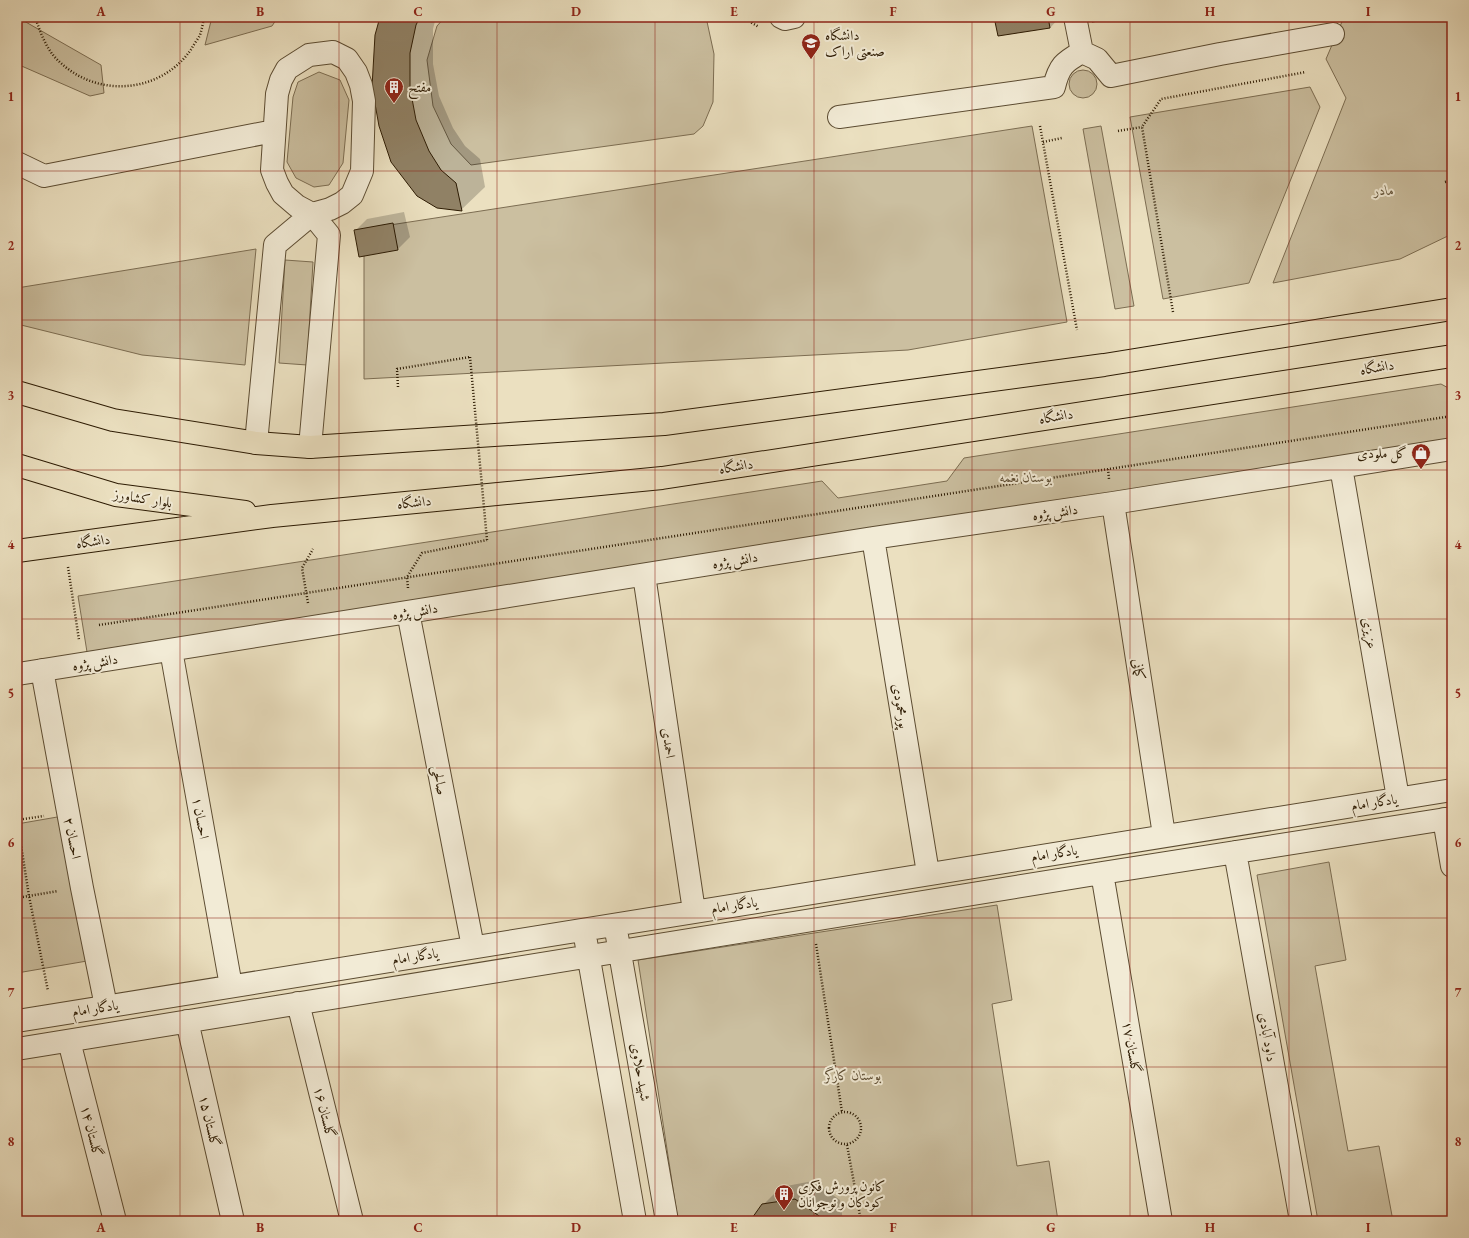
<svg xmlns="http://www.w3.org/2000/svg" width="1469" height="1238" font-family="'EB Garamond',Amiri,serif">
  <rect width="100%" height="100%" fill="#ebe0c0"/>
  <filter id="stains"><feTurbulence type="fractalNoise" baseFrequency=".005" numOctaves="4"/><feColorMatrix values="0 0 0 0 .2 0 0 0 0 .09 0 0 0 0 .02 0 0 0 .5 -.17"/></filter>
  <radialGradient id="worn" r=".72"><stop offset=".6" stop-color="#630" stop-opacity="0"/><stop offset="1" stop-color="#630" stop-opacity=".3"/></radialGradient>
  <path fill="#cbbfa0" stroke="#7c6d52" d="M17,17L101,65L104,93L90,96L17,64Z
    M212,17H278L272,26L205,45Z
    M445,17H706L714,54L713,102L703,126L694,134L471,165L451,144L433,106L427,60L437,26Z
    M1344,17H1452V234L1400,259L1273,283L1346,98L1326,59Z
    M1069 84a14 14 0 1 1 28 0a14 14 0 1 1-28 0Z
    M319,72L340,80L349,100L343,163L329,185L314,187L296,178L287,162L293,97L298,82Z
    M1310,87L1320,107L1249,283L1163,299L1130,117Z
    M1032,126L1067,322L908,350L364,379V229Z
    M1101,126L1134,306L1115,309L1083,129Z
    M256,249L245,365L142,355L17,324V288Z
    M285,260L313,262L307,365L279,363Z
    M1441,384L1452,390V440L87,652L78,596L822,481L838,498L947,481L964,458Z
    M63,816L87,961L17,973V824Z
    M1329,862L1346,960L1315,966L1348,1151L1379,1146L1393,1221H1318L1257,875Z
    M997,905L1012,1000L992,1004L1017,1166L1049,1161L1058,1221H678L638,960Z"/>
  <path fill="#0003" d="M381,17H436L433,29V64L439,96L453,128L465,146L480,159L485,187L461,210L437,207Z
    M995,17H1060L1050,28Z
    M404,212L410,237L398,249L355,231L367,219Z
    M813,1181L840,1200L843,1221H751L763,1205L781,1187Z"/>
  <path fill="#908165" stroke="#2d1b03" d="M380,17H420L416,25L410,53V88L416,120L429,151L441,170L456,183L462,211L437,208L417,196L391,162L379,126L372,87L375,35Z
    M994,17H1048L1050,28L998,36Z
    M1092,17H1125L1092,22Z
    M393,223L398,250L359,257L354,230Z
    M795,1199L822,1218V1221H750L762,1204Z"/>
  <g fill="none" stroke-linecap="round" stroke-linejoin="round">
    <defs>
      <path id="minor" d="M781,17L785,19L794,17
        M1075,17L1082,52
        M839,117L1054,87C1059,66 1064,62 1082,52L1097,59L1111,76L1220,54L1333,34
        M17,163L44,176L274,131
        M256,443L275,245L312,214L330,209L342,203L352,195L362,171L364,101L361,85L356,72L347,59L333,52L309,55L287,69L281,80L277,94L272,170L277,183L283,194L297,206L312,214L329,235L310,447
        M1341,467L1398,798
        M1113,503L1164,835
        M873,538L928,873
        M644,575L694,911
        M408,612L473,947
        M171,650L231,986
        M42,670L82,888L106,1006
        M18,674L873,538L1113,503L1452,449
        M1444,819L1452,866
        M1235,852L1301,1221
        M1102,873L1161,1221
        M617,936L667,1221
        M586,942L635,1221
        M298,1003L352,1221
        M17,1021L1452,790
        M187,1021L233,1221
        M69,1041L115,1221
        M17,1049L1102,873L1452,818"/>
      <path id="major" d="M17,392L113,420L256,443L310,447L664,424L1104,365L1452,309
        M17,465L116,495L245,512
        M17,551L272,516L662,478L1452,356"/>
    </defs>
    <use href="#minor" stroke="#5c4c32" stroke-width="24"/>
    <use href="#major" stroke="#2d1b03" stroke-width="24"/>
    <path stroke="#2d1b03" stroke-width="2.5" stroke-dasharray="1 2" stroke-linecap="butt" d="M35,17C41,34 47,52 62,64C101,99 163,92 192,48C194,44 198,39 200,35C202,29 203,23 204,17
      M749,17L752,23L759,27
      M817,21L840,17
      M1040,126L1077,330
      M1118,131L1142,127
      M1043,142L1062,138
      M1445,182L1452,180
      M1173,312L1142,127L1161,99L1306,72
      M398,387L397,369L470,357
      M1108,469L1109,479
      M68,567L79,640
      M408,588L407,577L422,553L487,540
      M308,603L302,568L313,549
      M99,625L1452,416
      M17,820L29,896L48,991
      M17,820L44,816
      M17,898L58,891
      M816,944L842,1112
      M829 1128a16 16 0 1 1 32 0a16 16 0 1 1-32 0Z
      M847,1145L861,1221"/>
    <use href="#minor" stroke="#f2ebd6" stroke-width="22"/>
    <use href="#major" stroke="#ebe0c0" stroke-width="22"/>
    <path stroke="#2d1b03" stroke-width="2.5" stroke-dasharray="1 2" stroke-linecap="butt" d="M470,357L487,540"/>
  </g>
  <path fill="none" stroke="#8f2418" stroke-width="1" stroke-opacity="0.55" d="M180,17V1221M339,17V1221M497,17V1221M655,17V1221M814,17V1221M972,17V1221M1130,17V1221M1289,17V1221M17,171H1452M17,320H1452M17,470H1452M17,619H1452M17,768H1452M17,918H1452M17,1067H1452"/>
  <defs>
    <symbol id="university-pin" viewBox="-11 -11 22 30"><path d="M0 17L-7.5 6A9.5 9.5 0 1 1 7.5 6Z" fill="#8f2418" stroke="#f2ebd6"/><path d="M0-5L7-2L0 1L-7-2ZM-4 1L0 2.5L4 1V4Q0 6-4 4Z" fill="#fff"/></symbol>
    <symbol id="building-pin" viewBox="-11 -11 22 30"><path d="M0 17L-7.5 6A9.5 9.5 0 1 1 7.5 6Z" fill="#8f2418" stroke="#f2ebd6"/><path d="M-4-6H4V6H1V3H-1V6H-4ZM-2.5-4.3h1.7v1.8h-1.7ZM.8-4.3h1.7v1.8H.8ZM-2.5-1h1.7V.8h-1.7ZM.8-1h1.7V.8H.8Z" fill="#fff"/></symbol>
    <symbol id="shop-pin" viewBox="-11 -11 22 30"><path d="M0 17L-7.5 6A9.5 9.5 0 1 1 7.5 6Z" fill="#8f2418" stroke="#f2ebd6"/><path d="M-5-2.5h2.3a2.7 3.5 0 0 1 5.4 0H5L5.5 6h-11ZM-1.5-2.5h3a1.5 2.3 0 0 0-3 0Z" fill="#fff"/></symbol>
  </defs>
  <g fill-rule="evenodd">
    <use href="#university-pin" x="800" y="32" width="22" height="30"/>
    <use href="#building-pin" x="383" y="76" width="22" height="30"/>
    <use href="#shop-pin" x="1410" y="442" width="22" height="30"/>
    <use href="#building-pin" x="773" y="1183" width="22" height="30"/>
  </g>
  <g text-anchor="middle" stroke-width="4" stroke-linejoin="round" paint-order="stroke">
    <g font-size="14" fill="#2d1b03" stroke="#f2ebd6" text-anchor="start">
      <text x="825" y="40">دانشگاه<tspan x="825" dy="16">صنعتی اراک</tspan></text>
      <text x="408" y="92">مفتح</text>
      <text x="1407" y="458" text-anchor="end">گل ملودی</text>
      <text x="798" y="1191">کانون پرورش فکری<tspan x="798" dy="16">کودکان و نوجوانان</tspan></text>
    </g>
    <g font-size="14" font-style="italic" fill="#5c4c32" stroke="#f2ebd6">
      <text x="1384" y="195">مادر</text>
      <text x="1026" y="482">بوستان نغمه</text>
      <text x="853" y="1080">بوستان کارگر</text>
    </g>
    <g font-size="14" fill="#2d1b03" stroke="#f2ebd6">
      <text transform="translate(1377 367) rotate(-9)" y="5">دانشگاه</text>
      <text transform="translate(1056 416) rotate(-9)" y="5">دانشگاه</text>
      <text transform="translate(736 466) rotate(-9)" y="5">دانشگاه</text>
      <text transform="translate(143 498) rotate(9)" y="5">بلوار کشاورز</text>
      <text transform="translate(414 502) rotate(-6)" y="5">دانشگاه</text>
      <text transform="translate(1055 512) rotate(-8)" y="5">دانش پژوه</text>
      <text transform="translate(93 541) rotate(-8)" y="5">دانشگاه</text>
      <text transform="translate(735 560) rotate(-9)" y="5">دانش پژوه</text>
      <text transform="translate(415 611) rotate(-9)" y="5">دانش پژوه</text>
      <text transform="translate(1370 633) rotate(80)" y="5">عزیزی</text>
      <text transform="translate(95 662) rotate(-9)" y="5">دانش پژوه</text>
      <text transform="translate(1139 669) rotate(81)" y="5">کمانی</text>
      <text transform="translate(901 706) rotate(81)" y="5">پورمحمودی</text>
      <text transform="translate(669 743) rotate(82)" y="5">احمدی</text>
      <text transform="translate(440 780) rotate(79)" y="5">صالحی</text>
      <text transform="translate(1374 802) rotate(-9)" y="5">یادگار امام</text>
      <text transform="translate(201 818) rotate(80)" y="5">احسان ۱</text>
      <text transform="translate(73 838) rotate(79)" y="5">احسان ۲</text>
      <text transform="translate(1054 853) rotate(-9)" y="5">یادگار امام</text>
      <text transform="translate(734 905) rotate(-9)" y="5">یادگار امام</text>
      <text transform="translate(415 956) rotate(-9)" y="5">یادگار امام</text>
      <text transform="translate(95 1008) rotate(-9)" y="5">یادگار امام</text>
      <text transform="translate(1268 1037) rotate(80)" y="5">داود آبادی</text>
      <text transform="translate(1132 1047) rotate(80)" y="5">گلستان ۱۷</text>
      <text transform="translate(641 1072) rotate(80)" y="5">شهید حلاوی</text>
      <text transform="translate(325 1112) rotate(76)" y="5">گلستان ۱۶</text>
      <text transform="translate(210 1121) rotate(77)" y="5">گلستان ۱۵</text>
      <text transform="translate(92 1131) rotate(76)" y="5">گلستان ۱۴</text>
    </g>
  </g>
  <rect width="1469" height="1238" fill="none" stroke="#ebe0c0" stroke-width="44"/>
  <rect x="22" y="22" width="1425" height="1194" fill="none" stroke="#8f2418" stroke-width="1.5"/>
  <g font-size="13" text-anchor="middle" font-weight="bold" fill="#8f2418">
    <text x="101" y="16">A</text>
    <text x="260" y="16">B</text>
    <text x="418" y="16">C</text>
    <text x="576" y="16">D</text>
    <text x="734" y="16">E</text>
    <text x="893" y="16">F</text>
    <text x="1051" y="16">G</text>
    <text x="1210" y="16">H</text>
    <text x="1368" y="16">I</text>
    <text x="11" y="101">1</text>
    <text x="1458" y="101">1</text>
    <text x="11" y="250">2</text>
    <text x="1458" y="250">2</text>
    <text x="11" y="400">3</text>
    <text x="1458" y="400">3</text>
    <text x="11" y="549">4</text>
    <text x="1458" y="549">4</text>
    <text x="11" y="698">5</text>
    <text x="1458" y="698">5</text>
    <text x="11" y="847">6</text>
    <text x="1458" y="847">6</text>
    <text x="11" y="997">7</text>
    <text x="1458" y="997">7</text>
    <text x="11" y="1146">8</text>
    <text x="1458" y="1146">8</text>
    <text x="101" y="1232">A</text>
    <text x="260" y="1232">B</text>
    <text x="418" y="1232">C</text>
    <text x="576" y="1232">D</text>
    <text x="734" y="1232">E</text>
    <text x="893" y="1232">F</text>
    <text x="1051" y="1232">G</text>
    <text x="1210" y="1232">H</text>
    <text x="1368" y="1232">I</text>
  </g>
  <rect width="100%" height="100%" filter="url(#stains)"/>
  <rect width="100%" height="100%" fill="url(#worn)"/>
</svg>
